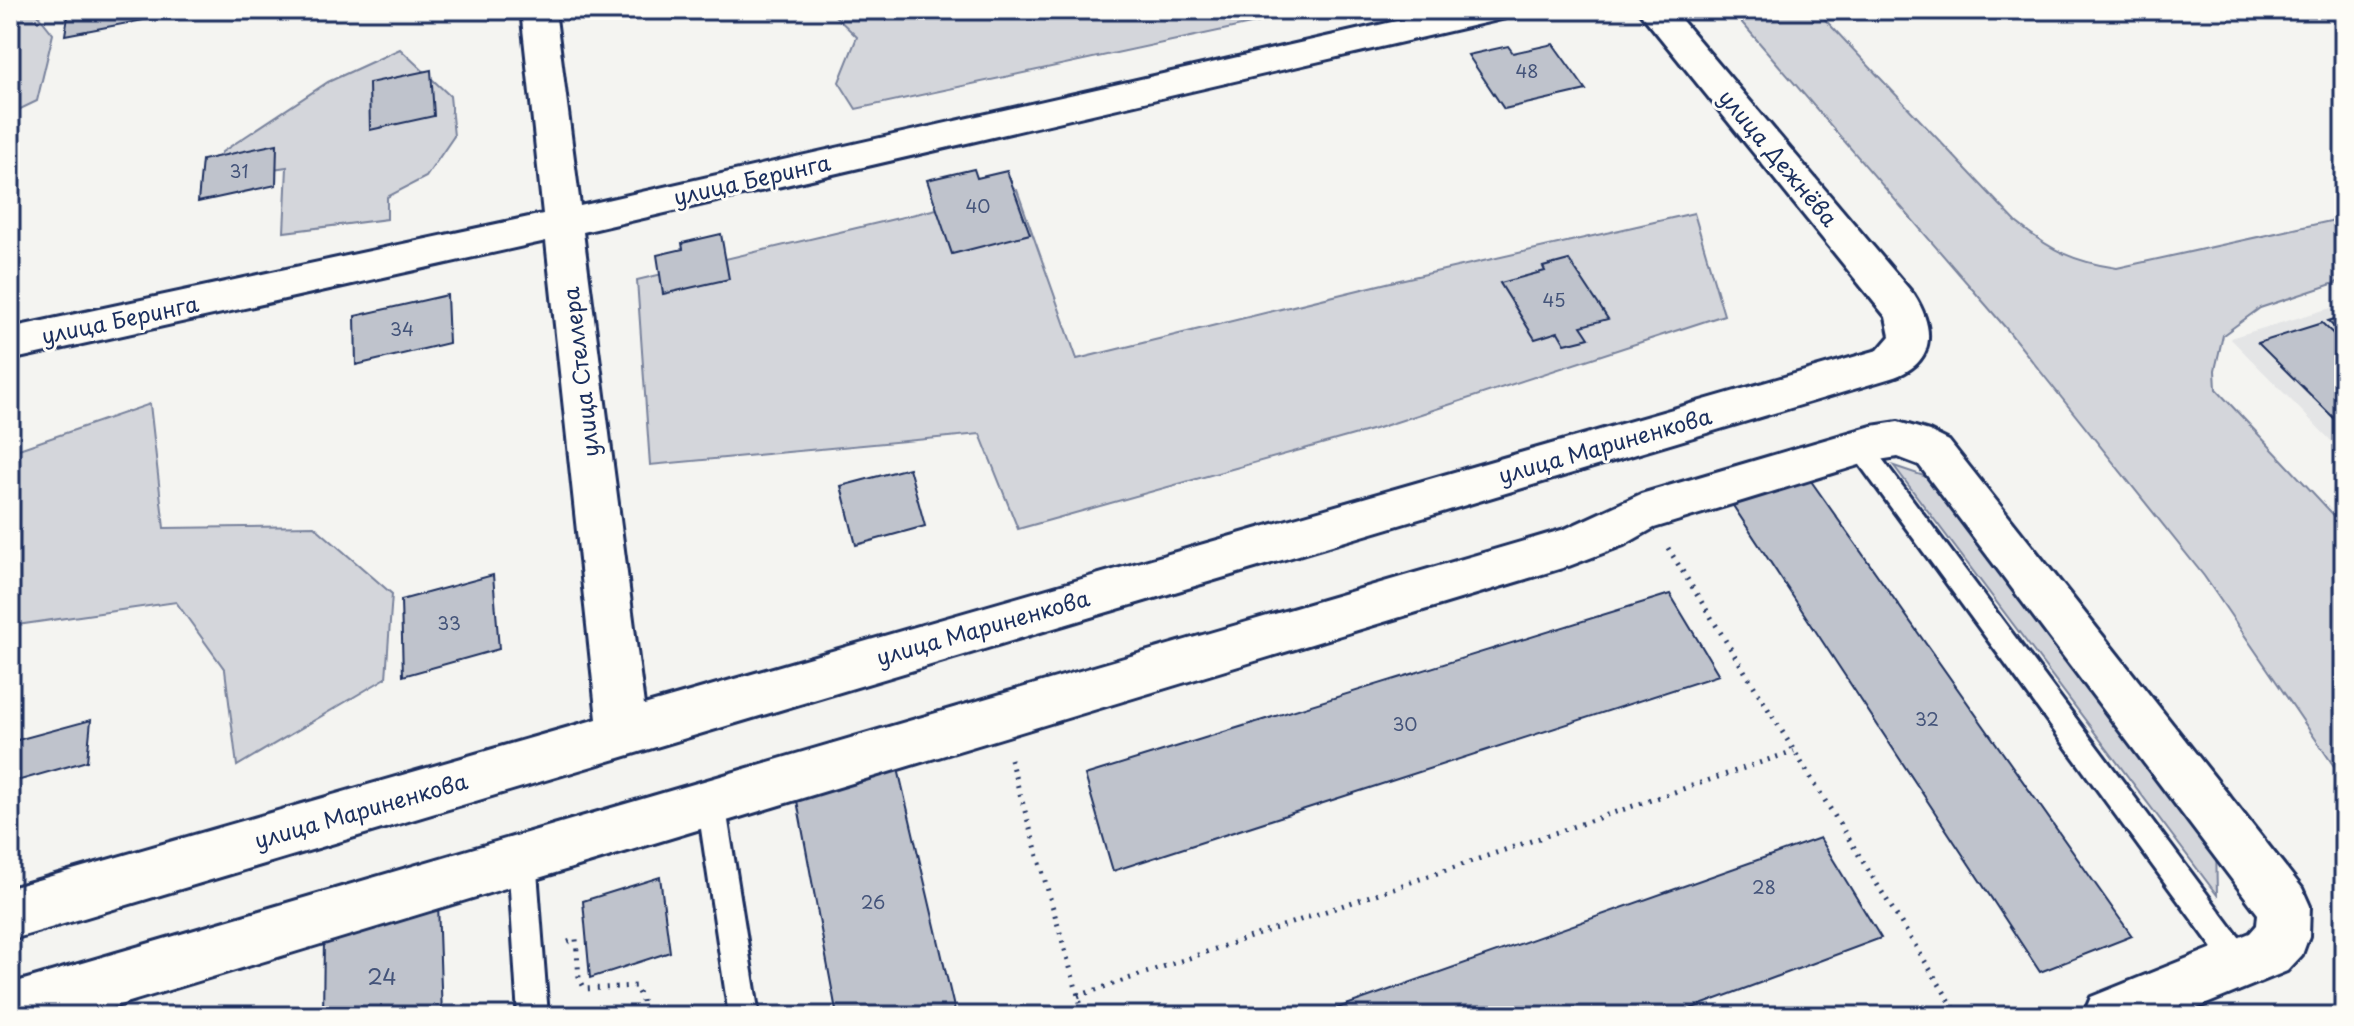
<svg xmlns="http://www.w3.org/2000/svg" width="2354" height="1026" font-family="'Playpen Sans',sans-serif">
  <rect width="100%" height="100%" fill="#f4f4f1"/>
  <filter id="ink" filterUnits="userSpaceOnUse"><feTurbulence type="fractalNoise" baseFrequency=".0125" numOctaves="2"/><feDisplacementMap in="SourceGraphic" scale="16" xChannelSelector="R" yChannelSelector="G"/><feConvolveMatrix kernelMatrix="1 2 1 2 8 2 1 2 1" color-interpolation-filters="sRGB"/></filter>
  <g filter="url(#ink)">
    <path fill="#e4e5e6" d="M2344,304V454L2230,338Z"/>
    <path fill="#d4d6db" stroke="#78829c" stroke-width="2" d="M10,10H34L53,34L37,101L10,114Z
      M829,10H1316L856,109L839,82L857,37Z
      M1731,10H1816L2017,223C2050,250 2074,262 2117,268L2344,218V280L2260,308L2223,335L2215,370L2216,389L2344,526V787L2338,772L2204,576L2005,327Z
      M400,49L450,96L454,136L426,177L387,197V219L284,232L287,167L204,179L222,152L328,82Z
      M1017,190L1077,359L1391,282L1694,213L1724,315L1375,429L1018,529L980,434L650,465L637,280Z
      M150,404L164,528L314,526L392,594L386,678L237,766L225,670L176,602L10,626V452Z
      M1894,466L1939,481L2216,842L2217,895Z"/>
    <path fill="#bfc3cc" stroke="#1b2f5e" stroke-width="2" d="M69,10H150L149,19L65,35Z
      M1553,44L1586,90L1504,109L1468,55L1508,46L1513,53Z
      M431,70L434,116L370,130L369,83Z
      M277,144L276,185L198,202L202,160Z
      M974,169L977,178L1007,171L1030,234L952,254L927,180Z
      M721,234L729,279L663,294L657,255L683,249L682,243Z
      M1569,260L1608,319L1581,326L1589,338L1565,344L1558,332L1535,339L1500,283L1545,271L1543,267Z
      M447,295L449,343L356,365L355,316Z
      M2344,316V337L2328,321Z
      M2322,323L2344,344V428L2258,343Z
      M909,468L925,526L856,545L841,486Z
      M1811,481L2132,936L2040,972L1732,504Z
      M493,575L499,649L403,676L401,600Z
      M1670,594L1719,675L1113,871L1085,775Z
      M91,720L87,761L10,783V742Z
      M896,760L956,1016H837L795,790Z
      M1820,838L1881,938L1671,1016H1315Z
      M660,877L670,952L590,978L583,901Z
      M438,903L442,1016H323L324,938Z"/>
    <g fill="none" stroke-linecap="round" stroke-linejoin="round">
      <defs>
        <path id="service" d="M1860,437L1868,440L2251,953L2256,963L2251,973L2241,978L2231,973L1852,454L1848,447L1852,440Z
          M711,789L721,793L725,802L759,1016H729L697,802L701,793Z
          M522,844L532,848L536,858L548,1016H518L508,858L512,848Z"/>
        <path id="minor" d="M521,10H555L580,206L1445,10H1510L1505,18L1493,21L583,232L644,705L1878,350L1890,336L1886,317L1638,10H1673L1914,295C1936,330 1935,364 1891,378L10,940V888L597,719L546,241L10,360V328L543,214Z
          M1898,422L1929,431L1949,441L2302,888L2310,906L2309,936L2302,955L2287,971L2177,1016H2083L2091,997L2250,933L2257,925L2258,914L1919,465L1898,457L1872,461L1654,528L1624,545L1569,566L83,1016H10V984L1565,529L1641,494L1872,426Z"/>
      </defs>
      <use href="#service" stroke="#1b2f5e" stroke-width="6"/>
      <use href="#minor" stroke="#1b2f5e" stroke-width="6"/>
      <path stroke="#1b2f5e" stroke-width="5" stroke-dasharray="2 7" stroke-linecap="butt" d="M1668,548L1959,1016
        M1010,759L1084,1016
        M568,942L576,939L579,978L585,989L635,986L642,1000L644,1016
        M1078,996L1794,751"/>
      <use href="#service" fill="#fdfcf7" fill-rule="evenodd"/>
      <use href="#minor" fill="#fdfcf7" fill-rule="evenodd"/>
    </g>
  </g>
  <g text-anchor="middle" stroke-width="6" stroke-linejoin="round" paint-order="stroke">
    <g font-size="18" fill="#44547a">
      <text x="1527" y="78">48</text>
      <text x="239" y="178">31</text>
      <text x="978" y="213">40</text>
      <text x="1554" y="307">45</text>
      <text x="402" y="336">34</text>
      <text x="449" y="630">33</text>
      <text x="1927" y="726">32</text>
      <text x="1405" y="731">30</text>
      <text x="1764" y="894">28</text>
      <text x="873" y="909">26</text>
    </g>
    <g font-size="22" fill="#1b2f5e" stroke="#fdfcf7">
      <text transform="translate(1778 158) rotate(50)" y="8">улица Дежнёва</text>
      <text transform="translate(752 180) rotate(-13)" y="8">улица Беринга</text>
      <text transform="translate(120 320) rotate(-12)" y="8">улица Беринга</text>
      <text transform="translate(581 372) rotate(-97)" y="8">улица Стеллера</text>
      <text transform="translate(1605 446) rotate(-16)" y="8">улица Мариненкова</text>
      <text transform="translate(983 628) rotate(-16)" y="8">улица Мариненкова</text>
      <text transform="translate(361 811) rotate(-16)" y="8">улица Мариненкова</text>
    </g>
    <g font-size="22" fill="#44547a">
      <text x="382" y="985">24</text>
    </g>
  </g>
  <rect width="2354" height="1026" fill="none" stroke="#fdfcf7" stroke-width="40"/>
  <rect x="20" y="20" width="2314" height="986" fill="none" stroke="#1b2f5e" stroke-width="3" filter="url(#ink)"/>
</svg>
